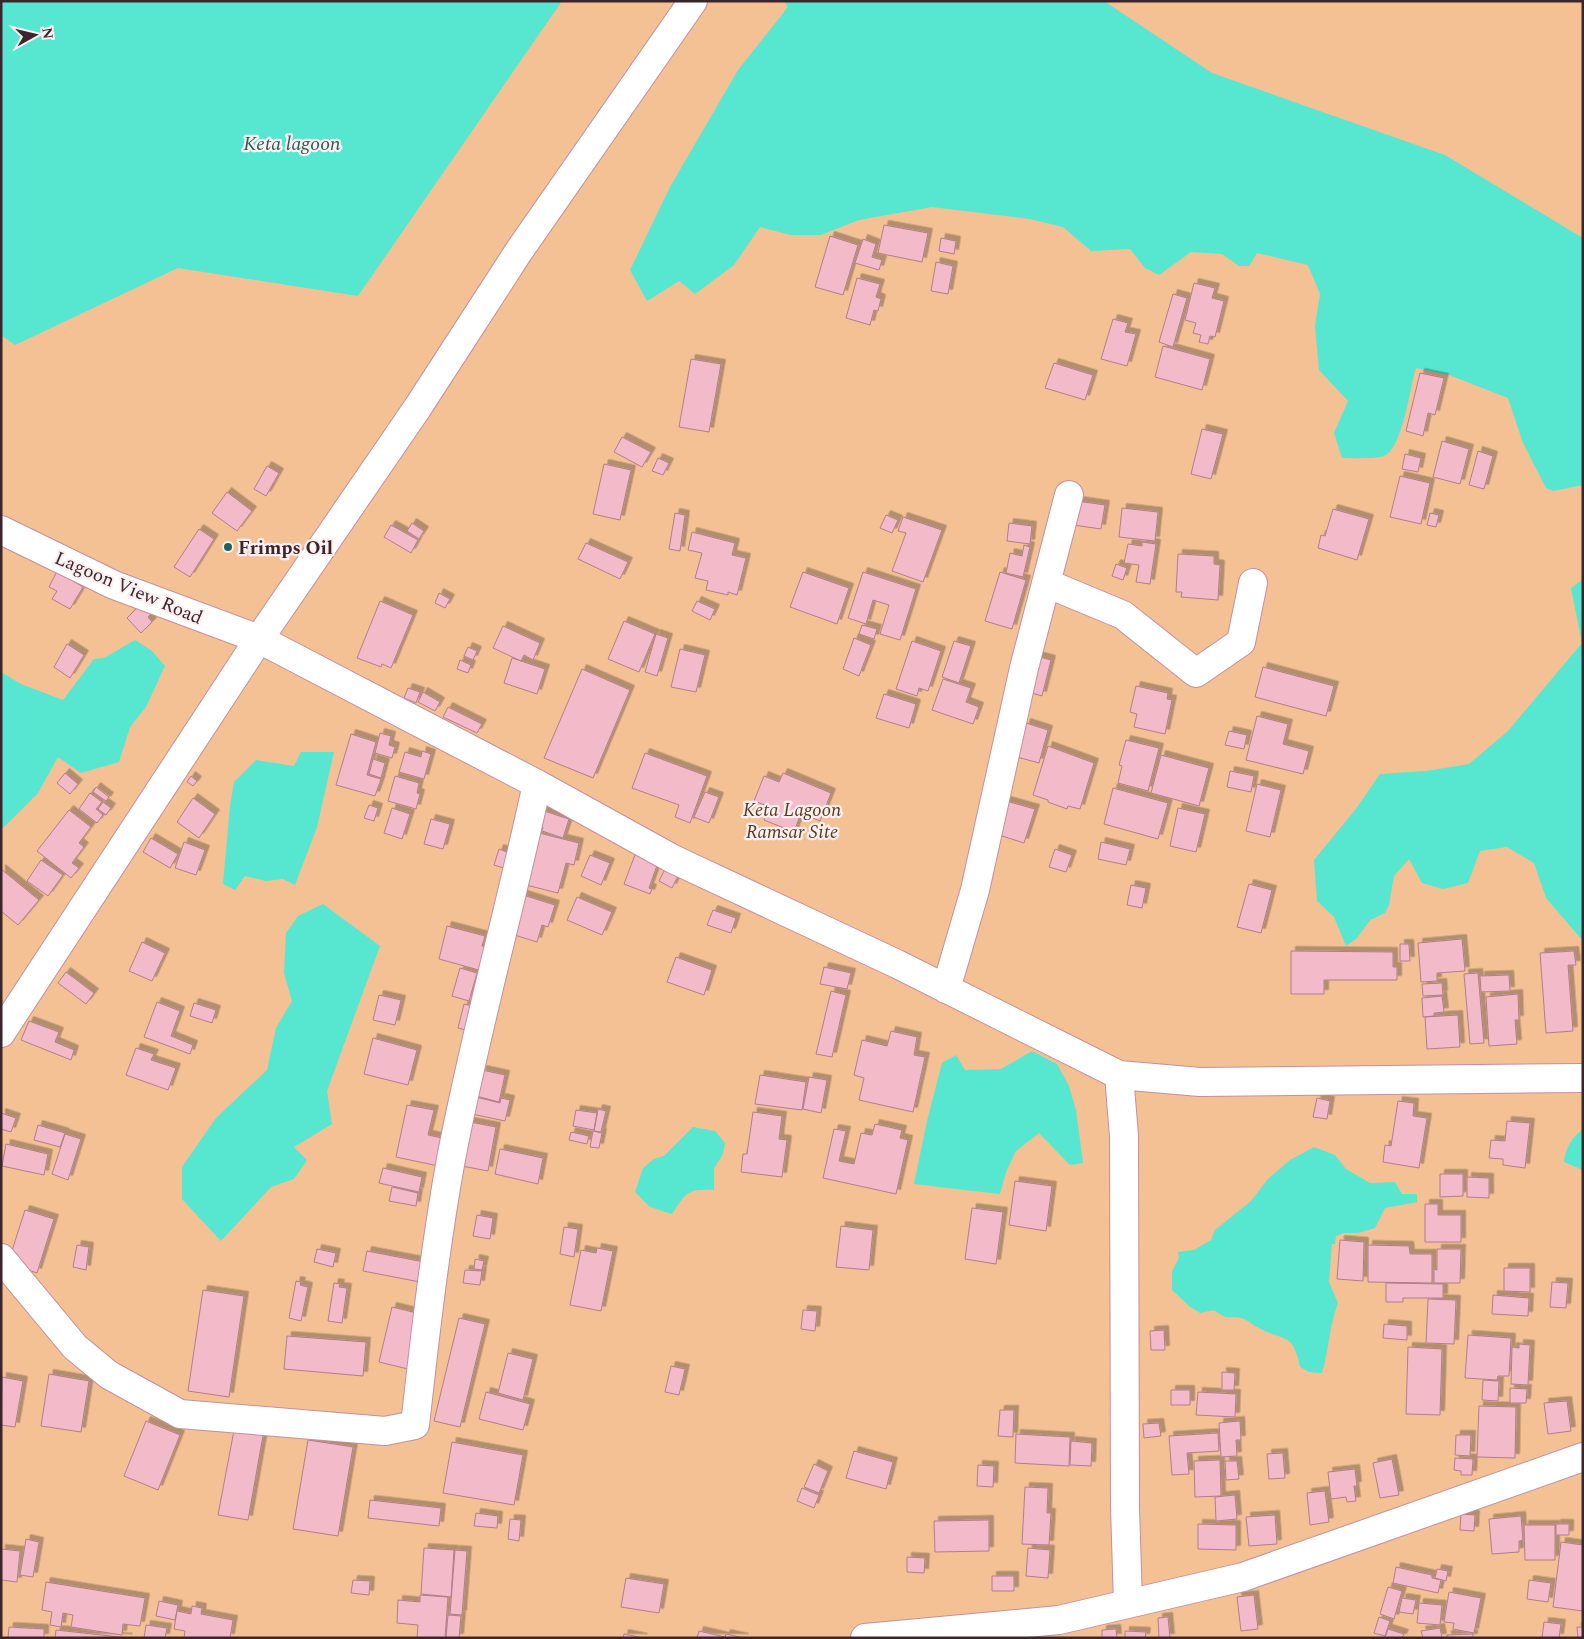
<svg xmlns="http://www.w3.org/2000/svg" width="1584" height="1639" font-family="Spectral,serif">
  <defs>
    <filter id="shadow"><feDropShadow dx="4.5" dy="-4.5" stdDeviation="0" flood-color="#0004"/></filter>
  </defs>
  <rect width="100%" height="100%" fill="#fedbe4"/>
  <path fill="#f4c195" d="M1,1H1583V1638H1Z"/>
  <path fill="#57e6d0" d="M1,1H562L358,296L178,268L15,345L1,335Z
    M784,1H1104L1212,73L1445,155L1583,238V485L1553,491L1546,488L1523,443L1508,398L1449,375L1416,368C1410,387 1403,448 1384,456C1378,459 1351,458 1342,458L1334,433L1348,401L1319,370L1315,326L1320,294L1308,265L1257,253L1249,266H1239L1222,254L1191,252L1159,275L1145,268L1130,249L1091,251L1063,227L1030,219L932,207L859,220L821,235H790L760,227L734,265L695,294L679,281L647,301L630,270L670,187L738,70L788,7Z
    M1583,579V941L1546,898L1534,863L1507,847L1480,851L1468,883L1443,889L1422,883L1409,859L1394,876L1389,905L1385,913L1370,920L1357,938L1346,946L1334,917L1317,901L1314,860L1355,810L1380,774L1426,771L1469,764L1508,731L1582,643L1571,588Z
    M135,640L152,651L165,666L146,707L130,727L119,762L81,773L58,757L38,793L1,830V672L21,684L63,700L94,659L104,658Z
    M301,752H334L317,827L295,885L283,879L266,881L245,876L235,890L223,884L230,806L234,782L256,760L294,766Z
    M323,904L380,946L327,1091L332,1124L294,1147L307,1160L294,1179L271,1187L221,1241L182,1199V1167L216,1118L267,1070L276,1028L292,1001L284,973L286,933L298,916Z
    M1032,1051L1057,1064L1069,1086L1076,1110L1083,1163L1070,1165L1039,1133L1016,1151L1006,1172L1000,1194L914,1184L927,1121L942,1063L956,1055L965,1070L1001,1069Z
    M693,1127L715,1131L725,1143L723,1154L714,1168V1190C687,1189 687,1192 672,1214L650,1207L635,1192L643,1168L654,1159L664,1156Z
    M1583,1129V1170L1564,1162C1565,1149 1572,1137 1583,1129Z
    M1314,1147L1335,1155L1346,1169L1370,1183L1395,1182L1402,1194H1417V1202L1385,1208L1375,1228L1358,1233H1344L1336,1236L1335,1244H1332L1329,1282L1338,1303C1329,1326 1329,1350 1322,1373L1309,1372L1300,1367C1293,1332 1285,1342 1259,1328C1254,1326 1248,1320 1242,1318C1227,1315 1230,1322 1214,1310L1200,1313L1189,1306L1172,1290V1271L1179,1258L1178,1252L1194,1250L1211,1240L1215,1230L1251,1201L1268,1179L1290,1160Z"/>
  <path fill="#f3bac9" stroke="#b27d8c" filter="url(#shadow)" d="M884,225L928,233L922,262L878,253Z
    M830,236L858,245L843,295L815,287Z
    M941,238L956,241L954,254L939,251Z
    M863,239L876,244L872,257L882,260L879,270L855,263Z
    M936,262L953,266L948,294L931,291Z
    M857,278L880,284L876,297L881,299L878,311L874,310L870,325L846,318Z
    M1194,283L1215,288L1212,298L1224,301L1215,337L1210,336L1208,344L1199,342L1201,335L1193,333L1196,323L1185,320Z
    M1173,294L1187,298L1173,347L1159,342Z
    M1113,319L1128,323L1125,332L1136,334L1127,366L1101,359Z
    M1163,346L1210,359L1202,390L1155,377Z
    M691,359L721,364L709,432L679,427Z
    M1054,363L1093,375L1085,400L1045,388Z
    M1420,373L1444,378L1435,415L1428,413L1423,436L1406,431Z
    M1202,429L1223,434L1211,479L1191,474Z
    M622,437L651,452L642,467L614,452Z
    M1442,441L1469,449L1460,484L1433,477Z
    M1478,451L1493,456L1484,489L1469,485Z
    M1405,454L1421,458L1418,472L1402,469Z
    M658,458L669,463L663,475L652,471Z
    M604,464L631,470L620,520L593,514Z
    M267,466L279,473L266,496L254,489Z
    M1400,476L1430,483L1421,524L1390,517Z
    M227,492L252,511L237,531L212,513Z
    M1077,501L1105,505L1101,529L1073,525Z
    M1122,508L1158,512L1155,541L1119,537Z
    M1333,509L1369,519L1357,560L1318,548L1321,535L1325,536Z
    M675,513L685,515L680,551L669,549Z
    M1430,513L1439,515L1436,527L1427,525Z
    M886,515L898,520L892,533L880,528Z
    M903,517L942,530L923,582L892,571L906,533L898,531Z
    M412,523L424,531L419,539L407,531Z
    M1009,523L1032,526L1030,544L1007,541Z
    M391,525L418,540L411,553L384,537Z
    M199,529L214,539L190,577L174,567Z
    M692,532L735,543L732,555L746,558L737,595L728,592V595L706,590L708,581L695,578L702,553L688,550Z
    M1142,542L1156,544L1150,584L1136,582L1139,565L1124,563L1128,544L1142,546Z
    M586,543L628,562L620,579L578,559Z
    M1024,545L1030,547L1023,577L1006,573L1010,553L1022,556Z
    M1178,554L1214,556V564L1220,565L1218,600L1181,597L1182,592H1176Z
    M1116,564L1127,568L1123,580L1112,576Z
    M57,571L83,587L70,609L52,599L57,591L49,587Z
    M803,572L849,588L837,624L790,607Z
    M863,572L916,589L900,640L880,634L889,605L873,600L866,624L848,618Z
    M1000,572L1026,580L1012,629L985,621Z
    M439,593L450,599L445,608L435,603Z
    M380,601L413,615L391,668L382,664L381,667L357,658Z
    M697,601L715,609L710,620L692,611Z
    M142,603L152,613L148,617L152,622L141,633L127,618Z
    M624,621L655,634L639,672L608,659Z
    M862,625L877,629L874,639L859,634Z
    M503,626L540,643L533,660L524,655L521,661L493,648Z
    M656,634L668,638L657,676L645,672Z
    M854,638L871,645L859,676L843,669Z
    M912,641L941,651L928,691L919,688L917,696L896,689Z
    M954,641L971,646L959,683L942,677Z
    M67,644L84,655L70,678L54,667Z
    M468,647L477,651L473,660L464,656Z
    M680,649L705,655L696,692L671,687Z
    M1036,656L1051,660L1042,696L1028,692Z
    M512,658L545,669L537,694L504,683Z
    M460,660L471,665L468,673L457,669Z
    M1263,667L1334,686L1326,716L1255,697Z
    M582,669L630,690L593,778L544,758Z
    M943,679L971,688L966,702L979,707L973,724L932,710Z
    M1136,686L1168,693L1167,699L1172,700L1165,734L1134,727L1137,714L1130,712Z
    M408,688L420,692L416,703L404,698Z
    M423,692L440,702L435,711L418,702Z
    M884,694L916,704L909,728L876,718Z
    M448,707L482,724L477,733L443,717Z
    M1257,716L1288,724L1283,744L1309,751L1303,774L1246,760Z
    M1026,723L1048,730L1039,763L1017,757Z
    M1229,731L1247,735L1244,749L1225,745Z
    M380,733L391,736L389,745L395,747L392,758L375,753Z
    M351,734L376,742L367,775L381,779L375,796L336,785Z
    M1126,740L1159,748L1148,791L1118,783L1122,766L1119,765Z
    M1048,746L1094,763L1080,809L1068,806L1067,809L1048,802V800L1033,795Z
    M422,751L431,754L424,779L399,772L405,752L421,757Z
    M645,753L707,776L690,823L675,817L679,805L632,788Z
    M1161,755L1209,768L1199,806L1151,793Z
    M373,759L385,763L381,778L369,774Z
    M1230,771L1254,776L1251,792L1227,787Z
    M65,773L78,784L70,794L57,783Z
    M783,773L831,793L820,821L801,813L794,832L764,820L770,807L754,801L764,776L779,782Z
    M191,776L197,781L193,786L187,782Z
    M395,776L419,783L417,793L420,794L416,809L388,801Z
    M1257,784L1281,790L1270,837L1246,831Z
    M96,787L109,797L106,801L93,792Z
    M1113,788L1168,803L1158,839L1104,824Z
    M705,792L719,797L709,823L694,817Z
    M90,793L102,802L96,809L103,815L97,823L79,809Z
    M193,798L215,814L199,838L177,822Z
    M1006,801L1035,809L1024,843L996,834Z
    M103,802L111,808L106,815L98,809Z
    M369,805L378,808L374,821L364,818Z
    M392,808L410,814L402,839L384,833Z
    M1178,808L1205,814L1196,852L1170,846Z
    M538,809L569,819L563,838L542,831L543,827L533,824Z
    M69,810L91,827L79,843L84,847L72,863L79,868L71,878L37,851Z
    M431,819L450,824L443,849L424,844Z
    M535,832L579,843L574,865L566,863L558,893L522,884Z
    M151,838L178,854L170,868L143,852Z
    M184,842L205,850L196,875L175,868Z
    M1101,842L1130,849L1126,865L1098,859Z
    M499,849L515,855L510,870L494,865Z
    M1055,849L1072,855L1066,872L1049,867Z
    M636,852L659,860L649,888L652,889L650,894L624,884Z
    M590,855L610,863L601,885L581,876Z
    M41,860L63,875L48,896L27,881Z
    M1,869L39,900L18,925L1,911Z
    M665,869L678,876L672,888L659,881Z
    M1249,884L1272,890L1261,933L1237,927Z
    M1131,885L1146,888L1142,908L1127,905Z
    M520,894L555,905L548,927L542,925L537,942L508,933Z
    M577,897L612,912L602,935L567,920Z
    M713,910L736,918L731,933L707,925Z
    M447,926L485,936L482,946L493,949L486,972L439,959Z
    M1462,939L1465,971L1437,973V981L1421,982L1418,943Z
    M142,942L165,953L152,981L129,971Z
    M1400,944H1409L1410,961H1400Z
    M1291,951L1393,952V967H1397V980H1324V994H1291Z
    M1574,951L1576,965H1568L1573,1031L1546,1033L1540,953Z
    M676,957L712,970L704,995L667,982Z
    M824,967L851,973L847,989L820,984Z
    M460,968L477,973L469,1001L452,996Z
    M66,972L94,993L86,1004L58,983Z
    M1478,973L1484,1043L1470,1044L1464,974Z
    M1509,975L1510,991L1481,992L1480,976Z
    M1442,983L1443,995L1423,996L1422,984Z
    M831,991L846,995L832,1057L816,1054Z
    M1518,994L1519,1020H1515L1517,1044L1489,1046L1486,997Z
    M379,995L401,1000L395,1025L373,1020Z
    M1442,996L1444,1012L1434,1013V1016L1423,1017L1422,998Z
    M157,1002L180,1011L171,1036L193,1045L190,1054L144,1037Z
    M194,1003L216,1010L212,1023L190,1016Z
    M464,1004L480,1008L473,1032L458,1028Z
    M1458,1015L1460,1047L1427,1049L1425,1017Z
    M29,1021L59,1032L55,1042L74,1050L71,1060L21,1040Z
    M891,1031L917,1037L914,1055L925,1057L913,1112L859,1100L864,1078L854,1075L862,1040L887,1046Z
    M373,1038L417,1050L408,1085L364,1074Z
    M136,1048L154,1054L151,1060L176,1068L168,1090L126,1075Z
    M482,1070L505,1075L499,1102L476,1096Z
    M760,1075L806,1082L802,1110L755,1104Z
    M809,1077L827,1080L821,1113L803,1109Z
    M476,1097L500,1103L501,1098L510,1100L505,1121L472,1114Z
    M1317,1098L1330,1101L1327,1119L1313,1117Z
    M1398,1101L1414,1103L1413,1116L1427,1118L1419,1168L1383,1162L1385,1145L1391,1146Z
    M407,1105L434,1110L428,1135L442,1138L443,1167L396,1157Z
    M598,1109L606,1111L601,1132L594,1131Z
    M576,1110L597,1113L594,1130L573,1126Z
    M753,1112L782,1116L779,1139L787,1140L782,1177L741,1172L743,1154H747Z
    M1,1113L16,1118L11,1132L1,1129Z
    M1507,1121L1530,1123L1525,1168L1503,1165V1159L1489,1158L1491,1140L1505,1141Z
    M470,1122L496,1127L488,1171L462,1166Z
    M875,1124L902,1130L900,1138L908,1140L896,1194L823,1178L834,1129L846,1131L839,1161L854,1164L861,1133L872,1135Z
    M38,1125L65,1133L60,1147L34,1140Z
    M593,1131L602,1133L599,1148L590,1147Z
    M571,1132L589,1136L587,1144L569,1140Z
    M65,1134L81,1139L68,1180L52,1174Z
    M6,1144L48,1154L44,1175L2,1166Z
    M500,1149L543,1158L538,1184L495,1174Z
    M383,1168L422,1177L419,1192L379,1183Z
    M1440,1174H1463V1196L1440,1197Z
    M1467,1177L1489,1178V1198L1467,1197Z
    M1015,1181L1052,1186L1046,1231L1009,1225Z
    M392,1187L418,1193L416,1206L389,1201Z
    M1425,1204H1438V1215H1461V1242H1425Z
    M972,1208L1003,1212L996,1264L965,1259Z
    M25,1210L54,1219L37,1273L8,1263Z
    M477,1215L493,1218L490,1239L473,1236Z
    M841,1226L873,1230L869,1270L836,1267Z
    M564,1227L578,1229L574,1257L560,1254Z
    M1340,1240L1364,1242L1363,1281L1337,1279Z
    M77,1245L89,1247L86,1270L73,1267Z
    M1368,1245L1409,1246L1410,1254H1432V1283L1368,1282Z
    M597,1248L613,1251L601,1311L570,1305L581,1250L596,1253Z
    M317,1249L336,1253L333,1267L314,1262Z
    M1437,1249H1461L1460,1283H1434V1269L1437,1270Z
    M367,1251L424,1262L420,1282L363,1271Z
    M475,1259L484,1261L482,1270L474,1269Z
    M1504,1268H1530V1292L1504,1291Z
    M465,1270L482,1271L480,1285L463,1283Z
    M296,1281L301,1282L300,1285L308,1287L301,1321L289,1318Z
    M1552,1282L1568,1283L1566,1308L1550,1307Z
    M334,1283L340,1284L339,1287L347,1288L342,1323L328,1321Z
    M1386,1283L1443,1284V1298H1403V1302H1386Z
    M203,1290L244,1296L229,1397L188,1391Z
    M1493,1295L1529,1298L1528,1316L1492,1314Z
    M1428,1299L1456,1300L1454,1344L1426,1343Z
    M392,1307L421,1314L408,1369L379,1362Z
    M803,1310L817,1311L815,1331L801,1329Z
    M459,1318L485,1324L460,1427L434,1421Z
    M1384,1324L1407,1326V1340L1383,1338Z
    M1164,1330L1165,1350H1151L1150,1331Z
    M1468,1335L1511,1338L1509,1376H1498L1497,1380L1465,1378Z
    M287,1336L366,1342L363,1376L284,1369Z
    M1519,1344L1530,1345L1528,1385L1511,1384L1512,1347L1519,1348Z
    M1408,1347L1442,1349L1440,1415L1406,1414Z
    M508,1353L533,1359L523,1400L498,1393Z
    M671,1366L685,1369L679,1395L665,1392Z
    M1222,1372L1235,1373L1234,1390H1222Z
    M49,1374L89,1381L81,1432L41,1426Z
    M2,1377L23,1381L15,1427L1,1425Z
    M1483,1380L1499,1381L1498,1401L1482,1400Z
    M1510,1388L1527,1389L1526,1403H1510Z
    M1171,1390H1190V1405H1171Z
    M486,1392L530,1404L523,1430L479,1419Z
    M1198,1392L1236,1394L1235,1417L1196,1415Z
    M1567,1401L1571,1431L1548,1434L1544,1403Z
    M1479,1406L1516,1407L1515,1458L1477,1457Z
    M1000,1410H1014L1013,1437L998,1436Z
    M146,1421L180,1435L158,1490L124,1476Z
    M1240,1421L1241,1440H1236L1237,1456L1221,1457L1219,1423Z
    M1159,1423L1161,1436L1144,1438L1143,1424Z
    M235,1425L264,1430L248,1520L218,1515Z
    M1218,1433L1219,1451L1187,1453L1189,1474L1172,1475L1169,1436Z
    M1016,1434L1070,1437L1069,1466L1015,1463Z
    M1456,1435H1471L1470,1456L1455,1455Z
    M308,1440L353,1447L338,1536L293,1529Z
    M1071,1441L1092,1443L1091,1466L1070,1465Z
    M452,1442L523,1455L514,1505L443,1493Z
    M854,1451L893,1462L886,1489L846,1478Z
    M1283,1453L1285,1478L1269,1479L1267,1454Z
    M1455,1458L1473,1459L1472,1475H1461V1471L1454,1470Z
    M1392,1459L1399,1495L1380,1498L1373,1463Z
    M1220,1460L1221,1496L1195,1497L1194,1461Z
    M1225,1461H1237L1239,1479L1226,1480Z
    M814,1464L828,1471L819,1493L804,1487Z
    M978,1465L994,1466L993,1487L977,1486Z
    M1355,1469L1357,1486H1354L1356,1501L1347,1502L1346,1497L1331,1499L1328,1472Z
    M1025,1487L1048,1488L1047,1513H1051L1049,1545L1022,1544Z
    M802,1488L819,1495L814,1508L797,1501Z
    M1325,1491L1329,1522L1310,1525L1307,1493Z
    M1235,1495L1237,1519L1216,1521L1215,1497Z
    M370,1500L441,1508L439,1526L368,1518Z
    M476,1513L498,1516L497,1528L474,1526Z
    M1461,1514L1475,1515L1474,1531L1460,1530Z
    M1275,1515L1277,1544L1249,1546L1246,1517Z
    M1521,1516L1523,1540L1519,1541V1552L1492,1554L1489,1519Z
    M510,1519L521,1520L519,1541L508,1539Z
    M989,1520V1551L935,1552L934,1521Z
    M1198,1524L1236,1525V1550L1198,1549Z
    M1556,1524H1569V1535H1556Z
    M1524,1525H1555V1560H1525Z
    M26,1539L39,1542L33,1577L20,1575Z
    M1561,1542L1583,1545V1611L1553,1607Z
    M424,1548L454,1550L451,1597L421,1594Z
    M1028,1548L1050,1550L1048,1578L1026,1576Z
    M1,1549L20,1551L17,1582L1,1580Z
    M455,1550L467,1551L462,1615L450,1614Z
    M907,1557L925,1558L924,1573L907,1572Z
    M1396,1567L1432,1575V1578L1441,1580L1438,1593L1393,1583Z
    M1437,1569L1448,1571L1446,1581L1435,1578Z
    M992,1576H1014V1591H992Z
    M626,1578L664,1584L659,1613L621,1607Z
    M353,1580L370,1581L369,1595L351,1593Z
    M1529,1580L1551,1583L1548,1602L1527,1599Z
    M46,1582L145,1598L140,1626L123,1624L122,1635L71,1627L73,1615L63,1613L61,1627L50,1625L52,1612L42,1610Z
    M1388,1587L1402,1591L1394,1619L1380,1614Z
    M1449,1592L1481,1598L1474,1633L1453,1629L1454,1623L1444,1622Z
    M420,1595L448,1597L445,1638H417L418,1625L397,1623L398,1600L420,1602Z
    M1254,1595L1258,1629L1241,1631L1237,1597Z
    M1402,1598L1416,1600L1413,1614L1399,1612Z
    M159,1601L178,1605L175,1620L156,1616Z
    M1419,1603L1442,1605L1440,1625L1417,1623Z
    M192,1606L202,1608L201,1614L233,1620L230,1638H184L185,1631L174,1629L177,1611L191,1614Z
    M448,1615L461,1616L459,1638H446Z
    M1168,1617L1170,1638H1159L1158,1618Z
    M1379,1617L1390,1621L1385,1636L1374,1633Z
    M1544,1622L1561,1624L1559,1638H1542Z
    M146,1625L167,1628L165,1638H144Z
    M9,1627L44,1629V1638H8Z
    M1577,1627H1583V1638H1578Z
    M1440,1628L1442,1638H1423L1421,1631Z
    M1116,1629L1117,1638H1102V1630Z
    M1388,1629L1404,1634L1402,1638H1385Z
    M56,1630L128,1638H55Z
    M699,1631L725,1637L726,1634L744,1638H697Z
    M1125,1631L1146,1632L1145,1638H1125Z
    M624,1634L643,1638H623Z
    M1473,1634V1638H1447V1635Z"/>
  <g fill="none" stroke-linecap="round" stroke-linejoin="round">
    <defs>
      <path id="minor" d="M1,530L114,585L259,639L537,784L673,859L897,964L1119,1075L1124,1136L1125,1507L1128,1603
        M1046,583L1123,615L1196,673L1241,642L1253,583
        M946,989L975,890L1024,668L1069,495
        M1119,1075L1200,1082L1583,1078
        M1,1258L75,1347L109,1375L180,1414L385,1431L415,1425C425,1336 435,1247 451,1159C475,1033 510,909 537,784
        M865,1638L1059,1620L1243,1577L1583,1457"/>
      <path id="major" d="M1,1033L259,639L418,407L519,251L693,1"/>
    </defs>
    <use href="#minor" stroke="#c48f9d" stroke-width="30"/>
    <use href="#major" stroke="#c48f9d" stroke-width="30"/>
    <use href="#minor" stroke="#fff" stroke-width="28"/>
    <use href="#major" stroke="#fff" stroke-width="28"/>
  </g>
  <circle fill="#1c645a" stroke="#fceff2" stroke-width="2" cx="228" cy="547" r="5"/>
  <g text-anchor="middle" stroke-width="4.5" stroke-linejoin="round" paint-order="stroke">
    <g font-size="19" font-weight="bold" fill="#3a252b" stroke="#fceff2" text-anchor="start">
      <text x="238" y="554">Frimps Oil</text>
    </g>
    <g font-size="19" fill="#3a252b" stroke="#fceff2">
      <text transform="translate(129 587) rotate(23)" y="7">Lagoon View Road</text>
    </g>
    <g font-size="19" font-style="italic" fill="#5a3a1d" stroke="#fceff2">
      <text x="792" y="816">Keta Lagoon<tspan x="792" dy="22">Ramsar Site</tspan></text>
    </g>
    <g font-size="20" font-style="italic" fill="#256056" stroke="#fceff2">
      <text x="292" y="150">Keta lagoon</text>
    </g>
  </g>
  <rect width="1584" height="1639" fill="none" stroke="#3a252b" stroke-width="5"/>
  <g transform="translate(35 35) rotate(82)" stroke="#fceff2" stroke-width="4" paint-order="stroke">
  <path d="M0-4L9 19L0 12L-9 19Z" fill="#3a252b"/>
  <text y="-8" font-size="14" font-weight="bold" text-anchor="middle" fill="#3a252b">N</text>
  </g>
</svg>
